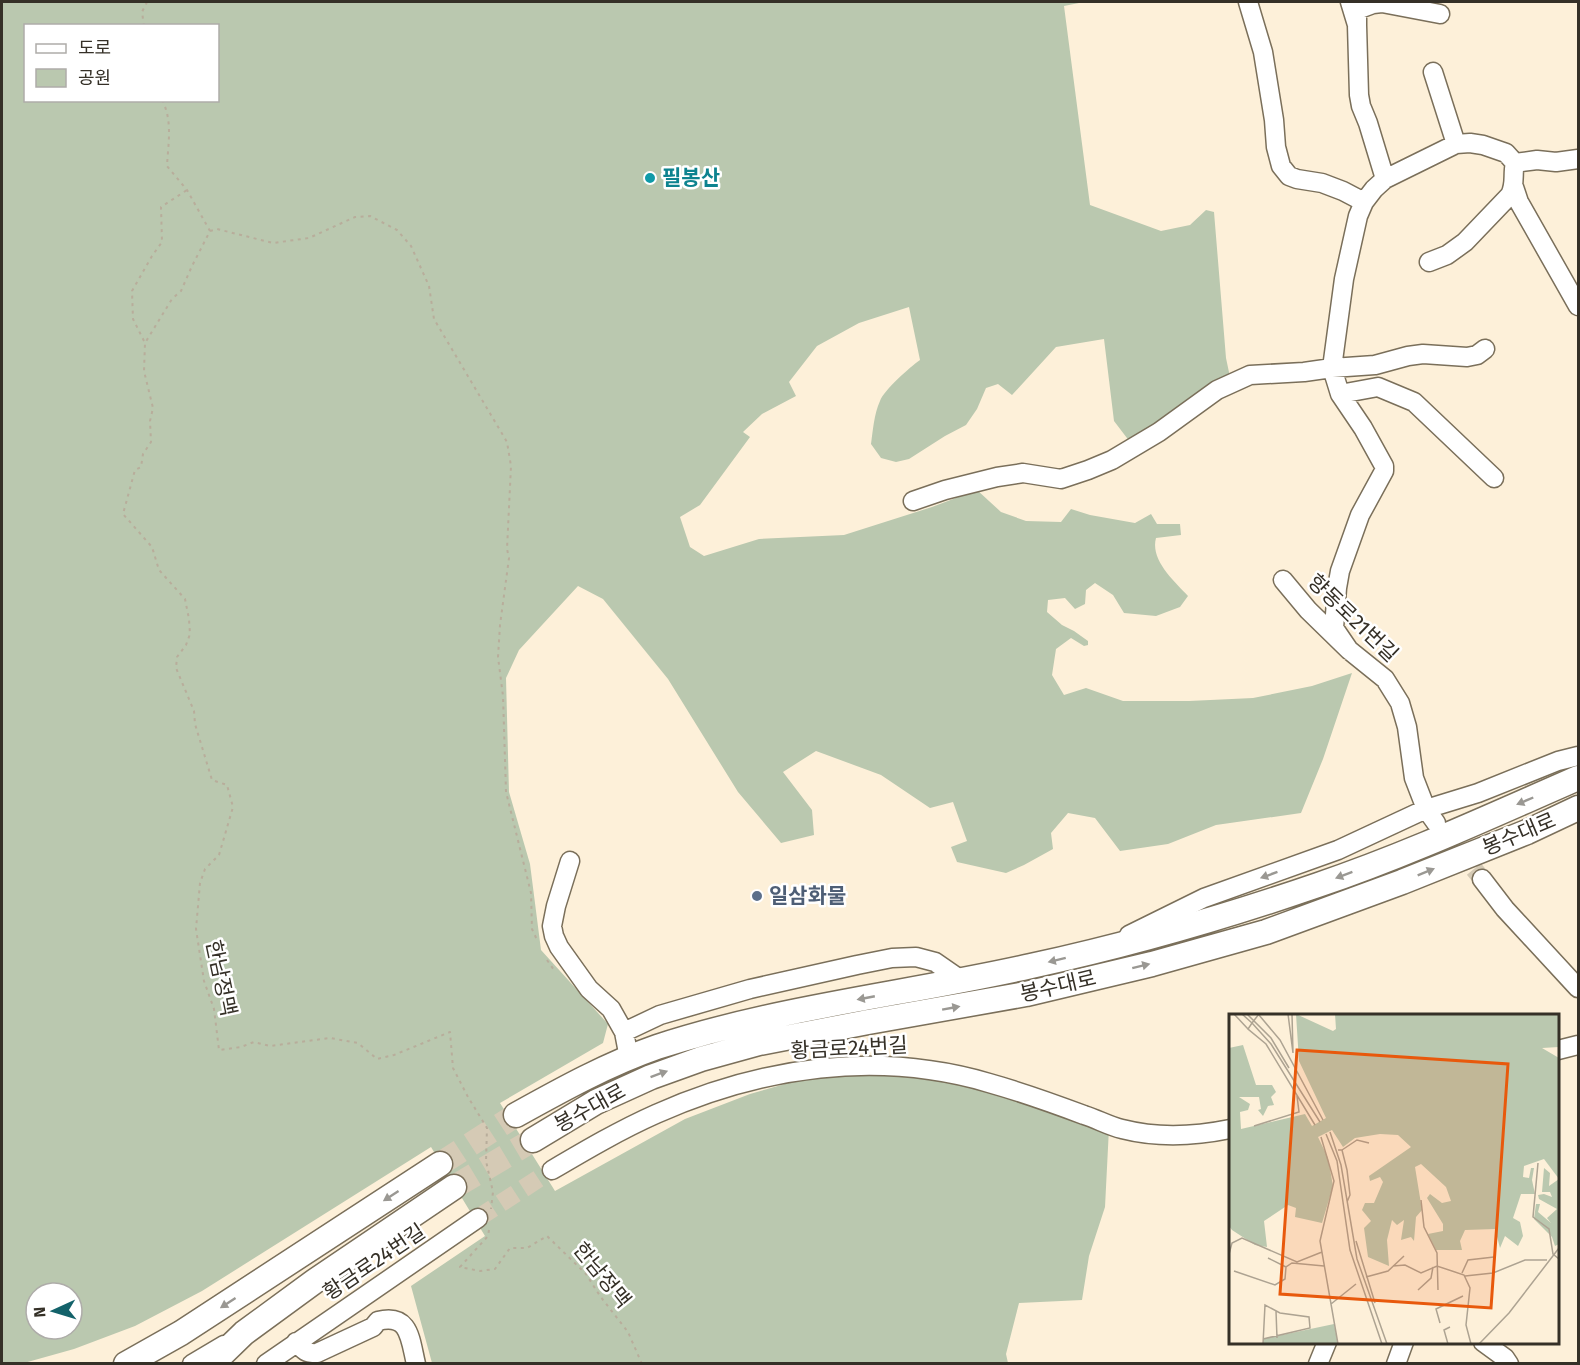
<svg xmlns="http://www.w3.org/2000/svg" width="1580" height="1365" font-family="'Fira Sans','Noto Sans KR',sans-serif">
  <rect width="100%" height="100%" fill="#fdf0d9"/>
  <path fill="#bac8af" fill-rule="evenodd" d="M2,2H1084L1064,6L1090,205L1161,231L1190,225L1206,210L1214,212L1226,358L1230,377L1130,442L1114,421L1104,339L1056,347L1012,395L998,384L986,388L977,409L966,425L945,436L909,459L896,462L881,458L871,444C873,430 874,414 880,401C884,390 910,367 920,360L909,307L859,323L817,346L789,382L796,396L762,414L743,432L750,437L700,505L680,517L690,547L704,556L759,539L844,535L932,507L977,490L1001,512L1026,521L1061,522L1071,509L1090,515L1135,523L1151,514L1157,524H1180L1181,535L1156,538C1150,560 1174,581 1188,596L1180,607L1156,616L1124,613L1113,595L1095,583L1086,590L1085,604L1075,609L1065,598L1048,600L1047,612L1062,625L1074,631L1088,641V645L1084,646L1071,638L1056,649L1052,675L1064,695L1086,688L1123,701H1189L1253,698L1312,686L1352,673L1323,759L1301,813L1216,825L1168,844L1120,851L1095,818L1068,813L1051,833L1053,849L1024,865L1006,873L957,862L951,847L967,841L953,802L930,808L881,775L816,751L783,772L812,810L814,835L781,843L738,792L668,679L603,599L578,586L519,650L506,678L509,792L530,864L541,950L608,1024L603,1043L500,1103L555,1191L685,1119L750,1094L799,1080L864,1073L932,1077L994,1092L1109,1128L1105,1207L1089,1256L1082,1300L1019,1303L1006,1354L1008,1363H432L411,1286L485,1236L431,1147L202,1291L135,1326L74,1349L24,1363H2ZM26,26H218V100H26ZM36,1293H72V1329H36Z"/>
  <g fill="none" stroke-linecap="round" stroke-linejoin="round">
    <path stroke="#d5cab5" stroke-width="18" stroke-dasharray="18 9" stroke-linecap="butt" d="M1440,827L1482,879
      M478,1218L552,1170"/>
    <path stroke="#d5cab5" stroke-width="24" stroke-dasharray="24 12" stroke-linecap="butt" d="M440,1164L516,1115
      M454,1187L533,1140"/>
    <defs>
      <path id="minor" d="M1248,2L1263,52L1274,120L1276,147L1281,166L1289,176L1297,179L1322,183L1343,191L1364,202
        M1350,2L1357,25L1359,95L1361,106L1368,123L1385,179
        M1357,25V10L1373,4L1382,3L1440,14
        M1433,72L1456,144
        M1514,187L1519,202L1578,306
        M1429,262L1447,255L1465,242L1510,195C1516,183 1512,175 1515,163
        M1340,394L1378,387L1414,402L1494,478
        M913,501L945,490L997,477L1023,473L1061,479L1088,470L1112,460L1159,432L1217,390L1250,375L1304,372L1332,368L1375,365L1408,356L1423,354L1467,357L1477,355L1485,349
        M1283,580L1308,610L1349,650L1385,679L1400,703L1407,727L1414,778L1426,809L1436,823
        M1349,650L1334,628L1337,588L1340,571L1360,515L1384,471V466L1363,428L1340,394L1332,368L1344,279L1358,216L1364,202L1374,189L1385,179L1456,144L1470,143L1483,145L1506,153L1515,163L1537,160L1556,162L1578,159
        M570,861L556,906L552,926L554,936L559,947L589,989L611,1009L624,1032
        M1482,879L1505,909L1578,988
        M1129,935L1204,898L1338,850L1426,809L1478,793L1558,761L1578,756
        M1558,1050L1578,1045
        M629,1058L624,1032L660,1015L750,989L857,965L892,958L916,957L935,962L961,980
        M552,1170C586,1150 620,1130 656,1114C761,1067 877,1050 989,1083C1021,1092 1052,1103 1084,1115C1097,1119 1109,1126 1122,1129C1157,1138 1196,1136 1230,1129
        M296,1342C303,1350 306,1354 317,1353L373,1327L378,1321C410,1313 410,1339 416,1364
        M1483,1342L1505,1358L1509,1364
        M192,1364L224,1345
        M266,1364L478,1218
        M1318,1364L1327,1342
        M1396,1364L1404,1342"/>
      <path id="major" d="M516,1115C561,1090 608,1064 657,1047C779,1007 907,994 1031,966C1128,945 1225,917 1318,885C1407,855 1493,815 1578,778
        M533,1140L596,1102L651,1077L701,1059L759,1043L868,1022L1026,994L1152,964L1266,932L1402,882L1527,832L1578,808
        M126,1364L181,1333L440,1164
        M212,1364L244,1333L315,1281L454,1187"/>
    </defs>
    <use href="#minor" stroke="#7a6f5a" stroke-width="21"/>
    <use href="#major" stroke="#7a6f5a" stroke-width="27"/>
    <path stroke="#b8ad9b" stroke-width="2" stroke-dasharray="3 4.5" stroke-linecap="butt" d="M144,26L142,12L147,2
      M162,100C173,120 168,145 167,166L187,190L210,231L192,266L181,291L172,299L145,343L144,371L153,408L150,421L151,442L143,454L141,467L135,470L123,514L152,547L159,570L185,599L189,619L190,634L186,645L177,657L176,668L194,711L195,724L212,780L227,785L233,807L219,855L205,869L200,883L196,929L204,981L214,1009L219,1050L241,1047L254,1042L270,1046L330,1038L358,1043L377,1059L394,1055L450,1032L453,1068L468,1097L487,1128L486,1161L493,1192L491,1209
      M210,231L217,229L273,243L309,238L355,217L370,216L397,230L411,246L429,286L434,319L507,442L511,466L507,549L509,558L500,625L498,657L503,696L506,792L531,893L532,929L538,942
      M144,341L133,319L132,291L152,256L162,242L161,207L187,190
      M547,960L554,970
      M489,1230L488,1236L460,1267L480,1271L495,1269L510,1248H527L547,1236L586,1274L600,1296L628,1332L642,1364"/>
    <use href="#minor" stroke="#fff" stroke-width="18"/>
    <use href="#major" stroke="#fff" stroke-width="24"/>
  </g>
  <defs><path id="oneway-solid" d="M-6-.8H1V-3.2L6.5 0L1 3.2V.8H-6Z" transform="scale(1.5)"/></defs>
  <g fill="#9a9893">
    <use href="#oneway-solid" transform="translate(1525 801) rotate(157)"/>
    <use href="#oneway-solid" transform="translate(1426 872) rotate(-22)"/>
    <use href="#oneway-solid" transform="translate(1269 875) rotate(160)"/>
    <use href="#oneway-solid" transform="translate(1344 875) rotate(159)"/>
    <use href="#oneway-solid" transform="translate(1057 960) rotate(166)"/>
    <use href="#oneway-solid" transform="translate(1141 966) rotate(-14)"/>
    <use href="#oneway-solid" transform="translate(866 998) rotate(169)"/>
    <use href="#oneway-solid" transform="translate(951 1008) rotate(-10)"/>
    <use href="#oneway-solid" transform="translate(659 1074) rotate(-20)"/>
    <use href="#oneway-solid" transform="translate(391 1196) rotate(147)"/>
    <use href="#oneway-solid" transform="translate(228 1303) rotate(147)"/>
  </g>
  <circle fill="#0f9aa8" stroke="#fff" stroke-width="2" cx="650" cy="178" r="6"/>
  <circle fill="#5c6f8a" stroke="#fff" stroke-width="2" cx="757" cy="896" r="6"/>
  <g text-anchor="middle" stroke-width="5" stroke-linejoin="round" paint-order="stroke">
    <g font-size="21" font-weight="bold" fill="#0d838f" stroke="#fff" text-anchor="start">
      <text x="662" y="185">필봉산</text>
    </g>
    <g font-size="21" fill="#353027" stroke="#fff">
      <text transform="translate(1353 618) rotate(44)" y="7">향동로21번길</text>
      <text transform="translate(1519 834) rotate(-23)" y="7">봉수대로</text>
      <text transform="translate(221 978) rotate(78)" y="7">한남정맥</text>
      <text transform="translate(1058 986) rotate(-13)" y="7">봉수대로</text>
      <text transform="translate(849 1048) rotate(-3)" y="7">황금로24번길</text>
      <text transform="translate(590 1108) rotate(-29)" y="7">봉수대로</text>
      <text transform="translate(374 1262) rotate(-34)" y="7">황금로24번길</text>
      <text transform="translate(602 1275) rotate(51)" y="7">한남정맥</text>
    </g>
    <g font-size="21" font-weight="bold" fill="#4e5e75" stroke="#fff" text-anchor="start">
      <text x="769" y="903">일삼화물</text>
    </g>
  </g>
  <g transform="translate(1229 1014)">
    <rect width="330" height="330" fill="#fdf0d9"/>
    <path d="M67,0L104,17L107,15L106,0H330V33L313,34L330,44V165L315,145L295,152L294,163L300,164L302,154H305L303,166L306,180H292L284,204L291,208L294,222L289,232L276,222L271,234L266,215L236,216L231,227L233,236H207L199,220L214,217V210L198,184L201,180L213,189L222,187L217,173L192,150L186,153L193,196L187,203L185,227L182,223L172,226L175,206L168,211L163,206L158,226L160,252L139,243L135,214L142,207L133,196L136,189H145L154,168L151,163L141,167L140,162L182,133L169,121L151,120L126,124L114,133L103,116L89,123L99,144L104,172L93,209L66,203L67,194L59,191L35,207L38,233L26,231L3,216L0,212V34L14,31L27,71H43L47,78L42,83L45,91L39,92L34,102L29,96L32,95L30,83H10L21,90L19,96L11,98L12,115L76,100L83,112L97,104L70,47ZM315,154L321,159L320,172L330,165V230L326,232L323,223L305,205L307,190H311L309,198L322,209L318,204L328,195L310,185L309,181L315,180L323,183L321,178H313ZM105,310L109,330H34V325Z" fill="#bac8af"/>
    <path fill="none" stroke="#ada392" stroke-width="1.5" d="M5,0L19,15M13,0L23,9L19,15L37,30L86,111M18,0L42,24L60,54M30,0L23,9L42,30L91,108M59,0L64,39L63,0M30,1L51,26L94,106M25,112L70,98L68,82M101,118L112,151L128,245L158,330M97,120L108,147L121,236L153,330M92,123L105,167L91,227L109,330M109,136H113L118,156L121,181L118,188M113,136L128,126L140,129M309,149L304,203L320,215L324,240L330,245M192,186L195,213L208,239L209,276M127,227L146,289M0,240L3,229L13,224L68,248L93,238M39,244L57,253M164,252L176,251L192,259L208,252L235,261L241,274L237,311L242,330M5,257L46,271L56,265L57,253L63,249L95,252M233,259L239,246L265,243M236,262L264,259L296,246H318M137,263L159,257L175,242M189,276L202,264L204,253M102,290L127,270M47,297L48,324M211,309L207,295L234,282M34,330L36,291L51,299L80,303L81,314L34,325M219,330L215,316L221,313M250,330L280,299L330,234"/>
    <path fill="#e8590c" fill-opacity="0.15" stroke="#e8590c" stroke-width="3" d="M68,36L279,50L262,294L51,280Z"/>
    <rect width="330" height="330" fill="none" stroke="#353027" stroke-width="3"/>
  </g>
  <rect width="1580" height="1365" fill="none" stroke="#353027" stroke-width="6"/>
  <rect x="24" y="24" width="195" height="78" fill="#ffffff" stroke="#aeaca9" stroke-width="1.5"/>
  <rect x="36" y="44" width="30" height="9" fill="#ffffff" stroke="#aeaca9" stroke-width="1.5"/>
  <text x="78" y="54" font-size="18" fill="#353027">도로</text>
  <rect x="36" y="69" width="30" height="18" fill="#bac8af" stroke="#aeaca9" stroke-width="1.5"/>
  <text x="78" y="84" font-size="18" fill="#353027">공원</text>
  <g transform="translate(54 1311) rotate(266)"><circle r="28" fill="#ffffff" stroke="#aeaca9" stroke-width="1.5"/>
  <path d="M0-4.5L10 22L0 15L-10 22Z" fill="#13626a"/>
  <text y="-9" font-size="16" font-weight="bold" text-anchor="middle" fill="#353027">N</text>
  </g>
</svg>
